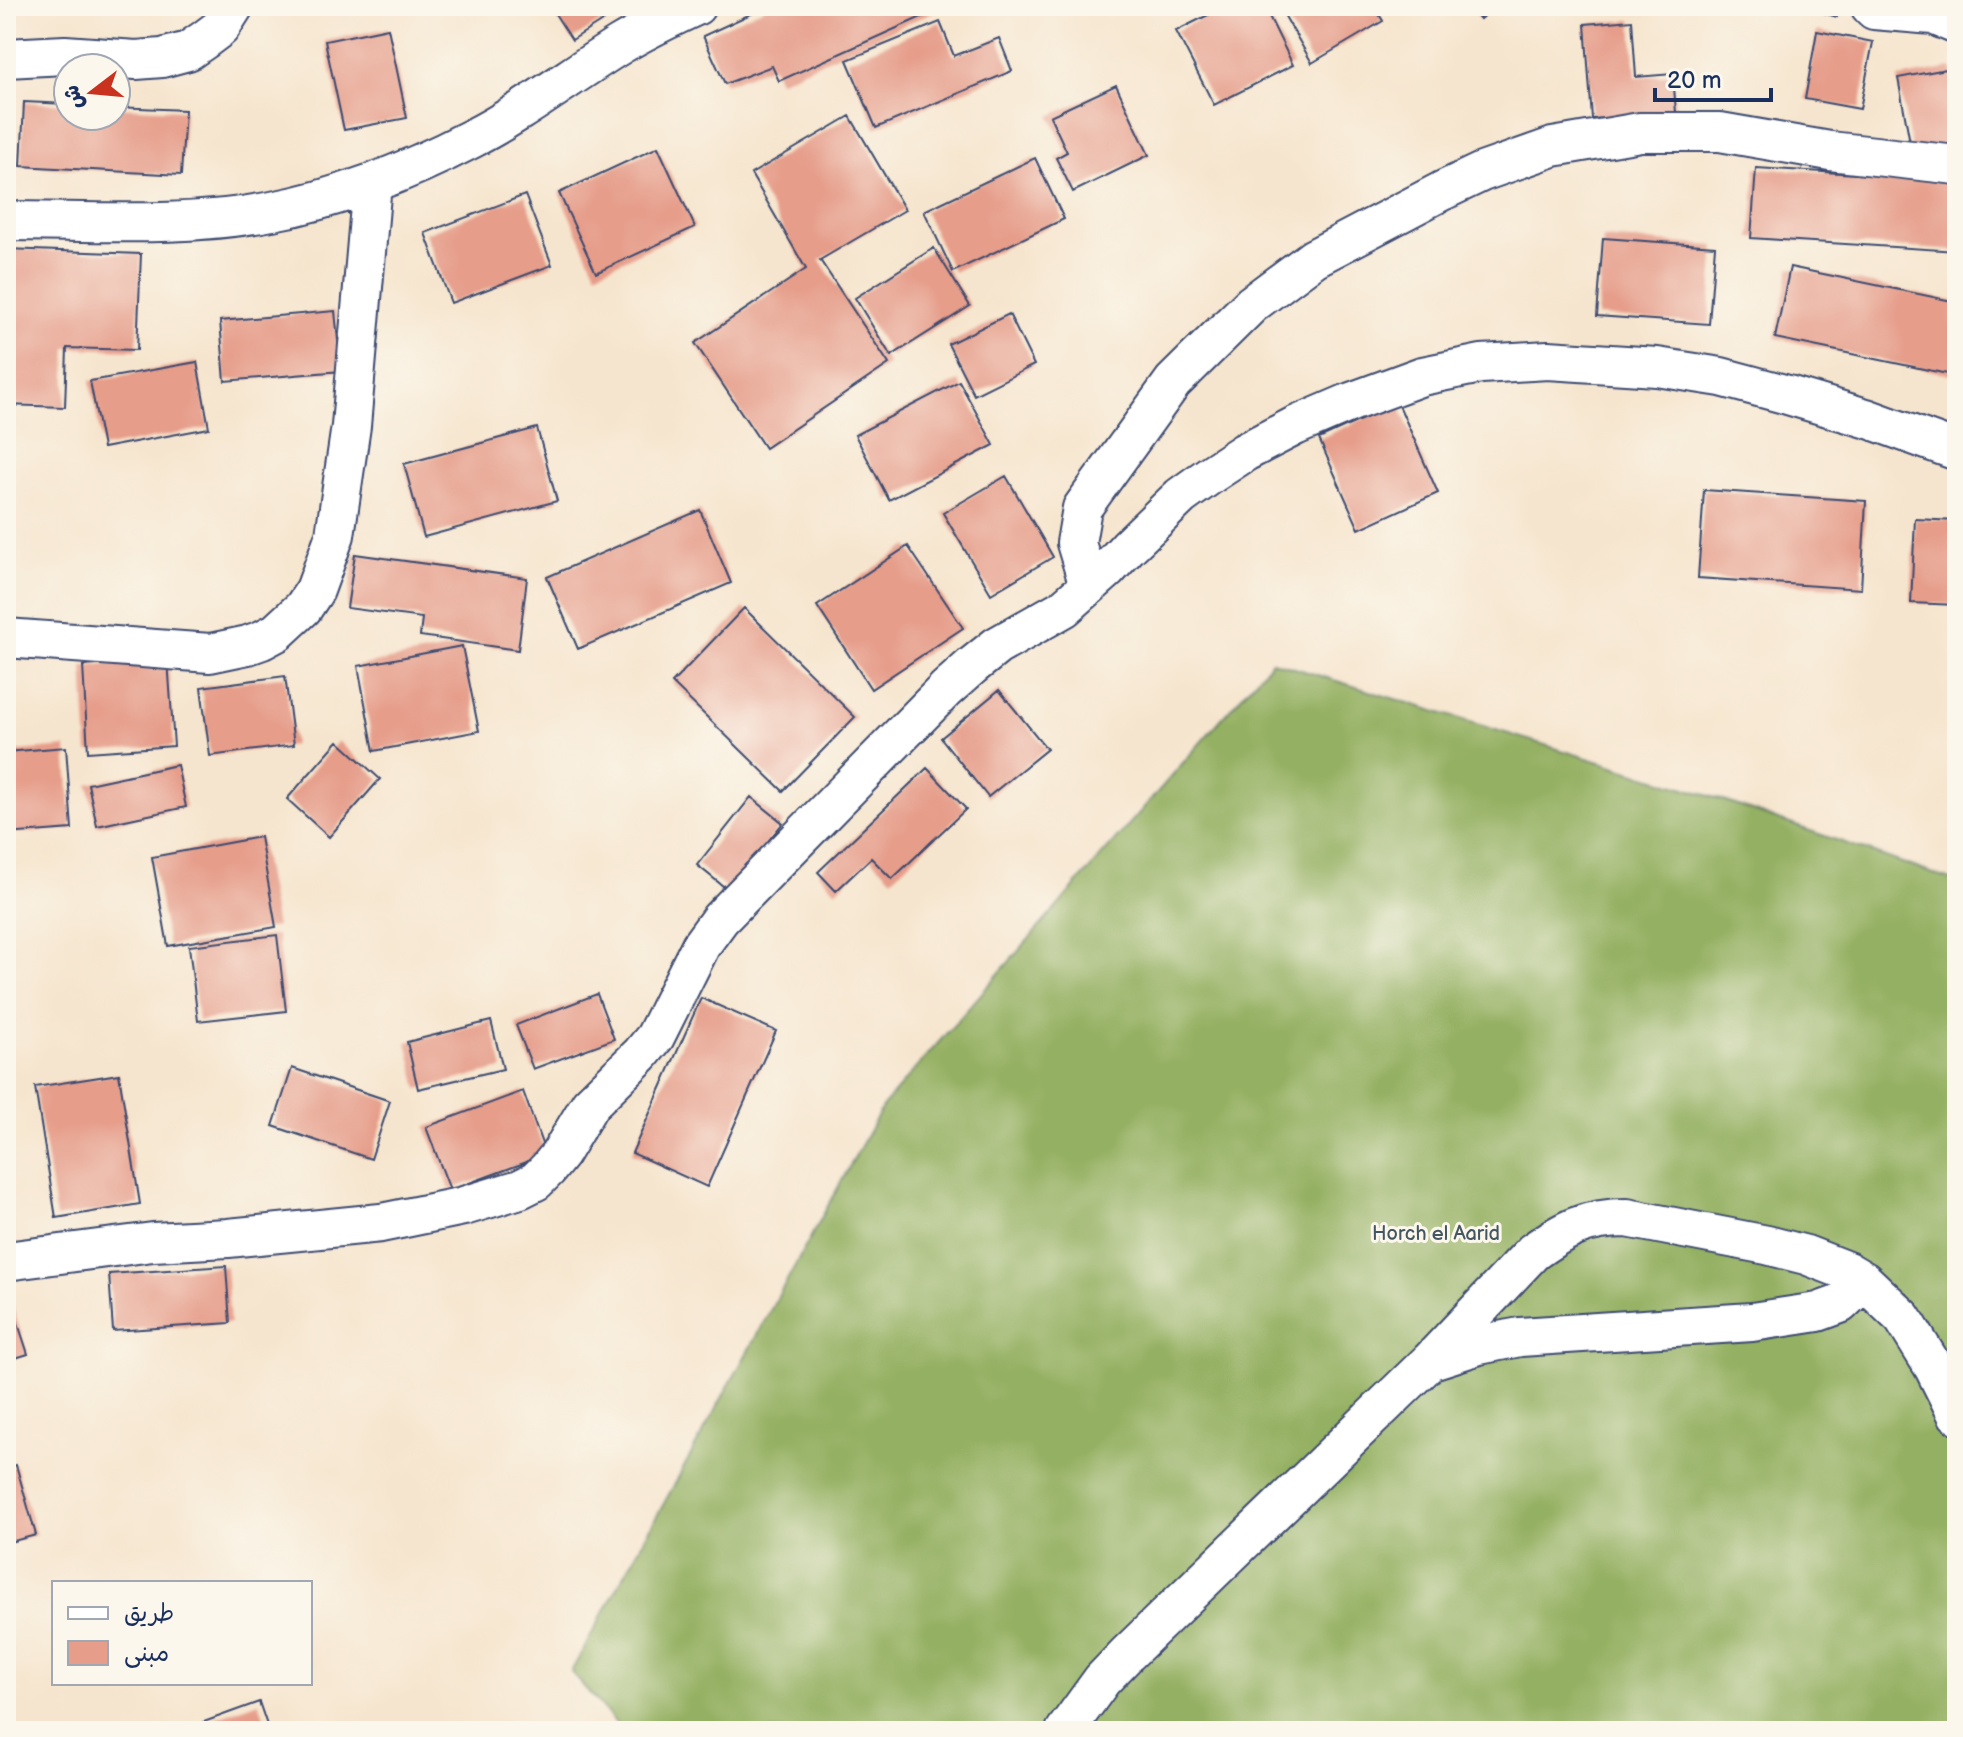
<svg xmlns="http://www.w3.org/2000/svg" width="1963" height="1737" font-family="'Balsamiq Sans','Playpen Sans Arabic',sans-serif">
  <rect width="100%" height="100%" fill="#fbf7ec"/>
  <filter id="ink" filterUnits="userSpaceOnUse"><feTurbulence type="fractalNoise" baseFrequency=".0125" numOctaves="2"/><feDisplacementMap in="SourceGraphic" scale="16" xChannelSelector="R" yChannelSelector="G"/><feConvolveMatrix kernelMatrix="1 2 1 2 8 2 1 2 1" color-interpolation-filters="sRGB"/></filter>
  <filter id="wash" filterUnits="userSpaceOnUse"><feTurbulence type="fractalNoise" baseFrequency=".006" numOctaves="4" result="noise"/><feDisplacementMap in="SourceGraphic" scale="32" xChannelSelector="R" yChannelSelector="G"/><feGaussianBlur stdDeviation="1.8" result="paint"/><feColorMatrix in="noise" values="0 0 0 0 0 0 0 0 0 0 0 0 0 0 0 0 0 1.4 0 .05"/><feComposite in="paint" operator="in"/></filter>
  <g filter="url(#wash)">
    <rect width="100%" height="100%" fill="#f6e5ce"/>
    <path fill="#94b062" stroke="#587060" stroke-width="2" d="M1272,661L1701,793L1957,882V1731H623L571,1672L883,1106Z"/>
    <g id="blocks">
      <path fill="#e69d8a" d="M550,6H626L572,40Z
        M768,6H946L779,81L772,66L725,84L703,36Z
        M1226,6H1264L1293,65L1214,105L1176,31Z
        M1279,6H1374L1383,21L1312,63Z
        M1469,6H1495L1480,19Z
        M1800,6H1840L1837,17Z
        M1632,20L1636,77L1673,74L1676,113L1592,119L1585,24Z
        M940,22L954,56L999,38L1012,71L876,128L847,60Z
        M388,28L407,118L344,130L325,41Z
        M1817,31L1873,42L1860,109L1805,99Z
        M1952,68L1957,96V145L1912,153L1898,78Z
        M1116,85L1149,155L1073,192L1056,158L1067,152L1050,116Z
        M24,102L68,104V116H116V107L185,110L181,175L21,166Z
        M850,116L905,210L820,260L889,364L765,448L695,343L806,269L751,174Z
        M658,147L695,227L596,273L559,193Z
        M1035,158L1064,219L953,272L924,211Z
        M1756,168L1957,180V251L1751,238Z
        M525,195L552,265L451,303L425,233Z
        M1603,238L1715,246L1709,324L1597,316Z
        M934,248L970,306L891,356L855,298Z
        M6,249L141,254L137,350L67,348L65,407L6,405Z
        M1790,267L1957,302V376L1775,338Z
        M335,311L341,371L225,381L220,321Z
        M1009,314L1034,365L974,395L948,344Z
        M197,362L209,428L103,448L90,381Z
        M959,381L994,445L889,500L855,435Z
        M1398,403L1438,493L1359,529L1319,439Z
        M537,428L557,501L424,537L404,464Z
        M1006,476L1053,557L991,594L943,513Z
        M1704,490L1866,501L1861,589L1698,578Z
        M700,510L731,583L578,649L547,577Z
        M1915,519L1957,521V605L1911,603Z
        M908,546L963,628L871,689L817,606Z
        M355,554L527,578L518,650L420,636L422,618L347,608Z
        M744,608L855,717L783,791L672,683Z
        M462,646L479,731L374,751L358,666Z
        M168,660L174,746L88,752L83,666Z
        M285,676L294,745L210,756L201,687Z
        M999,690L1047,749L988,797L941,738Z
        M338,741L380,779L329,837L287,799Z
        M66,747L72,829L6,834V752Z
        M177,765L186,807L97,826L88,784Z
        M927,768L966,809L892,879L871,858L836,891L818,872Z
        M751,797L783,823L728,890L697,865Z
        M260,837L276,927L168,946L152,857Z
        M277,935L286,1011L198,1021L189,946Z
        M597,994L614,1039L533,1069L516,1025Z
        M701,998L776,1031L707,1187L632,1153Z
        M491,1021L503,1069L418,1089L407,1042Z
        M292,1068L390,1101L371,1159L273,1126Z
        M119,1074L140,1204L56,1218L35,1087Z
        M523,1091L546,1155L450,1190L426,1127Z
        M226,1266L230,1323L113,1331L109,1274Z
        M11,1302L28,1354L6,1361V1304Z
        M16,1465L36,1535L6,1543V1468Z
        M259,1702L269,1731H179Z"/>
    </g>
  </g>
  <g filter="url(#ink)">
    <use href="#blocks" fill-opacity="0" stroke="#3c4a6f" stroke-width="2"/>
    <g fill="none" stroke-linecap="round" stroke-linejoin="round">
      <defs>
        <path id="minor" d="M1870,6L1874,10L1933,15L1957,25
          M6,58L65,55L136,60L162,58L188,51L204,40L220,28L234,6
          M6,221C94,221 185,228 272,211C342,198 409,171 471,139C524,112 570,76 620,45C645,30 670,18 696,6
          M1089,586L1076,543L1082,508L1173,382L1252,304L1314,258L1442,191L1482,172L1553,147L1640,132H1720L1830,151L1957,165
          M6,638L210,653L248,645L262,640L277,632L303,608L315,590L335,535L351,426L372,183
          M6,1261L153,1242L228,1238L381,1223L464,1206L520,1189L536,1181L548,1169L560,1154L590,1104L641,1054L655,1037L701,945L720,919L946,689L972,666L997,646L1064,608L1107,570L1128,547L1181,496L1213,473L1245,452L1295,426L1351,402L1422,376L1481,364L1548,360L1657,367L1721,377L1788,395L1869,419L1957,451
          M1432,1360L1479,1345L1520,1337L1752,1322L1818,1312L1840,1304L1864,1281
          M1065,1731L1102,1680L1127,1654L1430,1361L1533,1252C1565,1229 1586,1218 1627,1218L1767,1245L1806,1255L1847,1271L1864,1281L1903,1318L1934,1368L1957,1414"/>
      </defs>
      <use href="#minor" stroke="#3c4a6f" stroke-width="42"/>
      <use href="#minor" stroke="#fff" stroke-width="38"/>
    </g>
  </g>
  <g text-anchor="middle" stroke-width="6" stroke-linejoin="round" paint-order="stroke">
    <g font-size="20" fill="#435662" stroke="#fbf7ec">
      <text x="1436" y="1240">Horch el Aarid</text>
    </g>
  </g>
  <rect width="1963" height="1737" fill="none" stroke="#fbf7ec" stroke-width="32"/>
  <rect x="52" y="1581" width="260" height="104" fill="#fbf7ec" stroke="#a1a7b3" stroke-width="2"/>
  <rect x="68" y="1607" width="40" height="12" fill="#ffffff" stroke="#a1a7b3" stroke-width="2"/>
  <text x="124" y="1621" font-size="24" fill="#1b2f5e">طريق</text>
  <rect x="68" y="1641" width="40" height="24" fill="#e69d8a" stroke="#a1a7b3" stroke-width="2"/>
  <text x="124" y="1661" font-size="24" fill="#1b2f5e">مبنى</text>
  <g transform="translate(92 92) rotate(254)"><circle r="38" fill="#fbf7ec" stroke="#a1a7b3" stroke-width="2"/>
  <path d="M0-6L14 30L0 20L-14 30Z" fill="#c8321e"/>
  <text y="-12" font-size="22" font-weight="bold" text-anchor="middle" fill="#1b2f5e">ش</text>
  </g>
  <path d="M1655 88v12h116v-12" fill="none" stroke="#1b2f5e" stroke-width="4"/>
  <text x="1667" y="88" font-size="24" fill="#1b2f5e" stroke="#fbf7ec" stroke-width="6" paint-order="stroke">20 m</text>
</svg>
